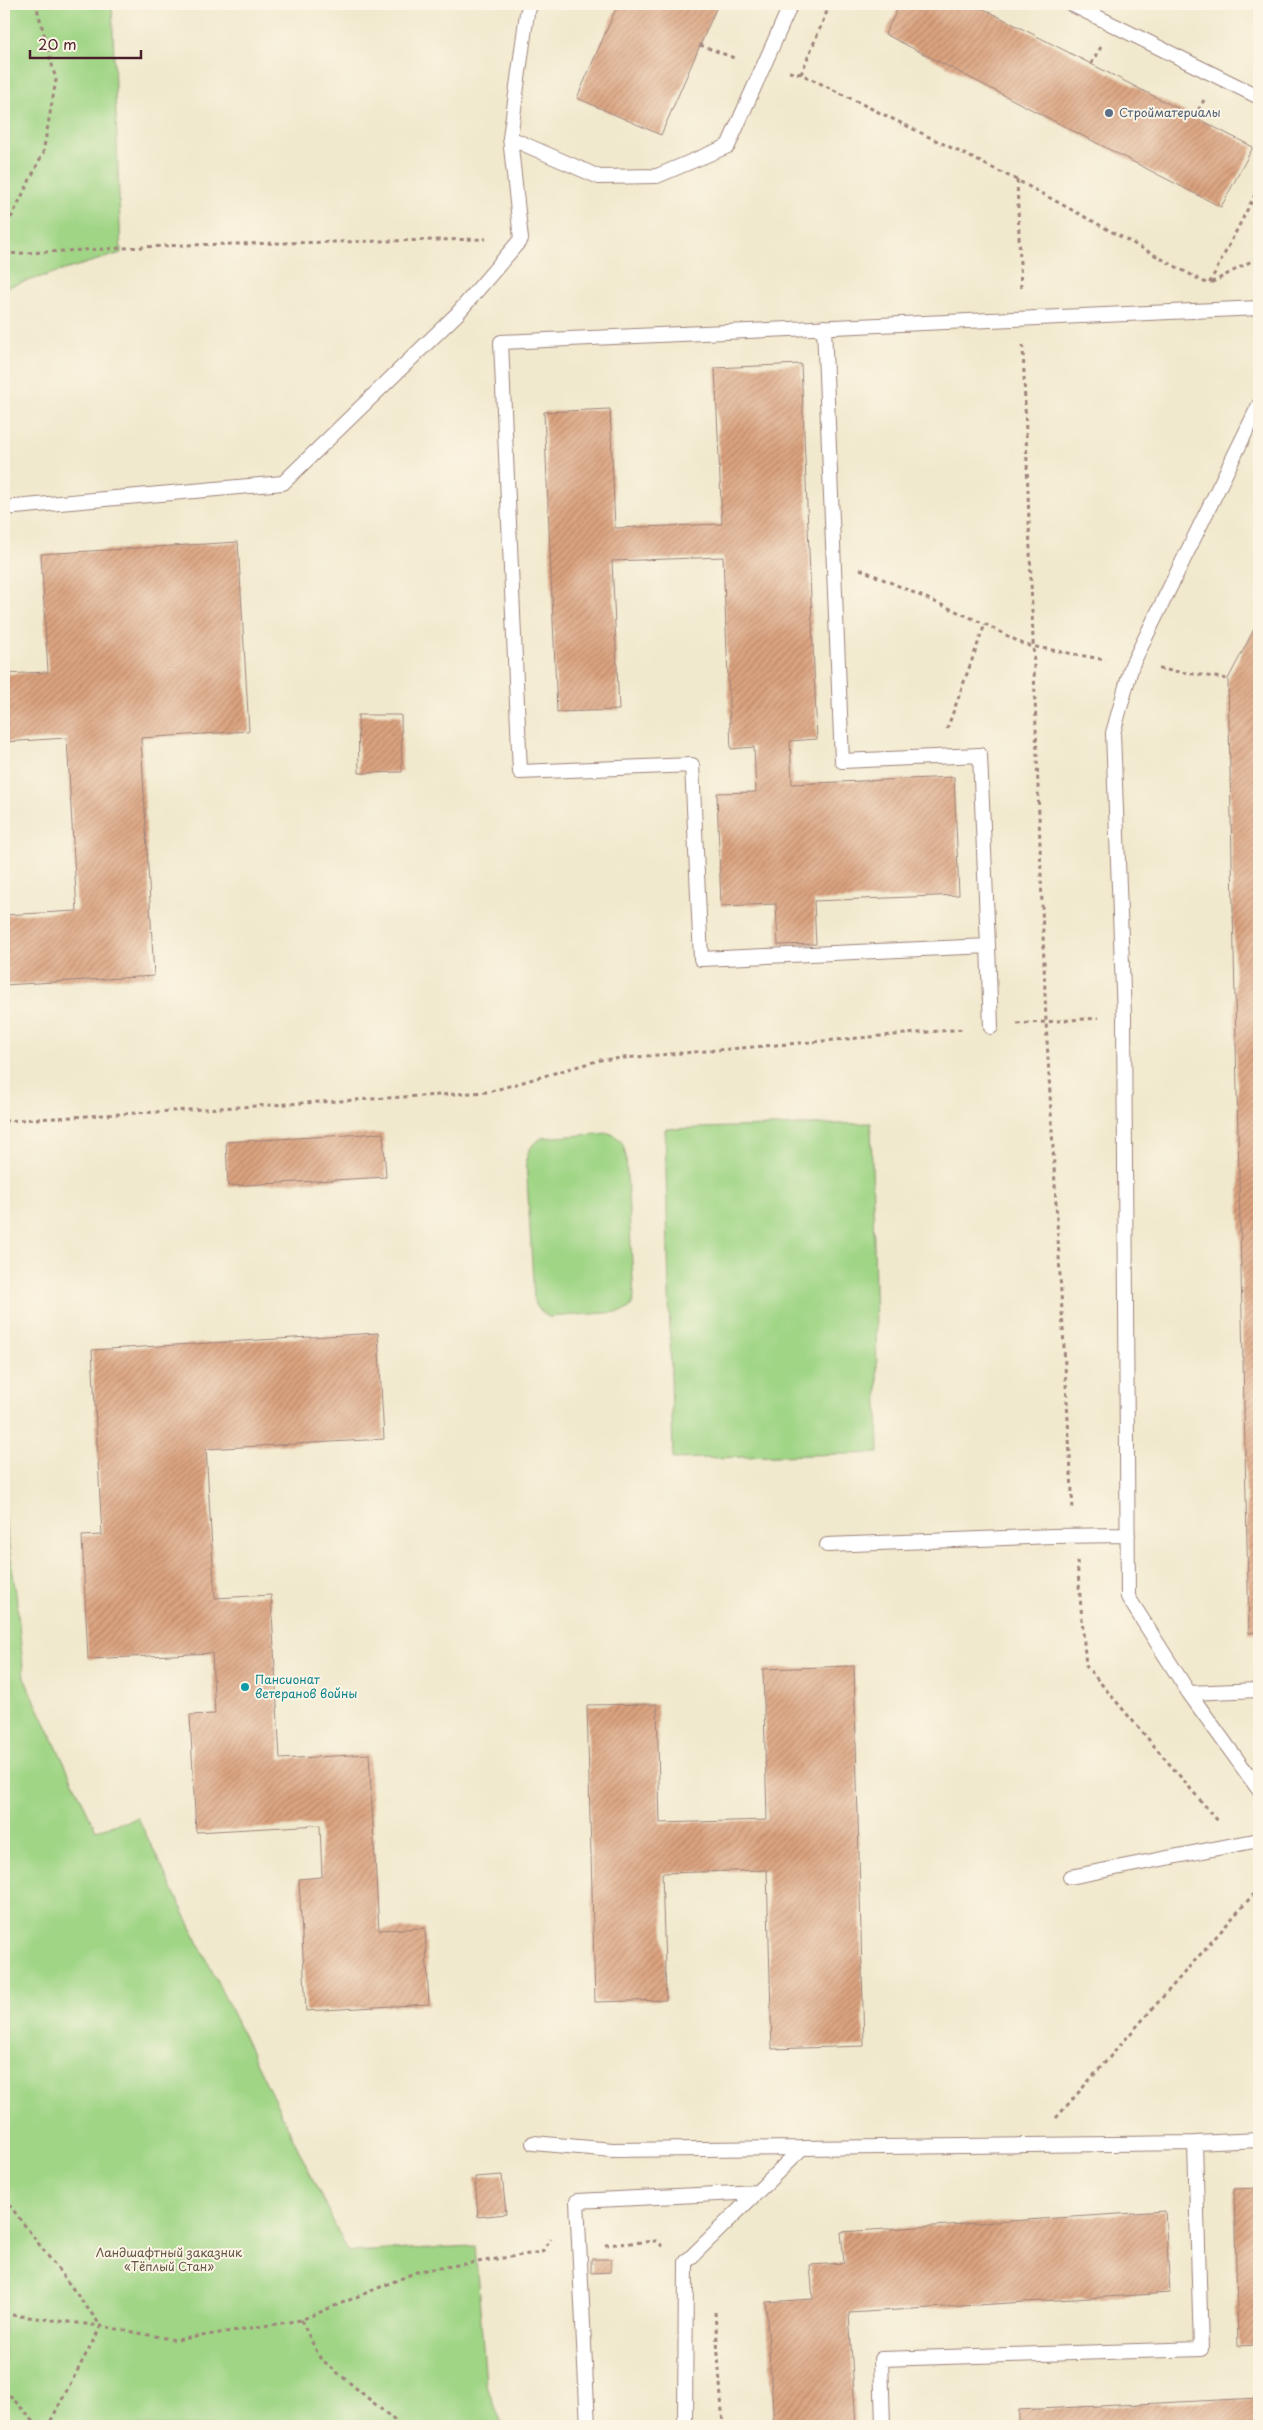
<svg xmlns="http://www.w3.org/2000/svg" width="1263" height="2430" font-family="'Playpen Sans',sans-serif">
  <defs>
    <pattern id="building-hatch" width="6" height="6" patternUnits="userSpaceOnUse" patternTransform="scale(1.25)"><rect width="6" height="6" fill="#dba37f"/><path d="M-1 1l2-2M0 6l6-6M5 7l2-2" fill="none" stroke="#b48468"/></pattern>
  </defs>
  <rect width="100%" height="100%" fill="#fcf5e5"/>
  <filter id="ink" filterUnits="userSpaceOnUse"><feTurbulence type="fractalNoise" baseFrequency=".02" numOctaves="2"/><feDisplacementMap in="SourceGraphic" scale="10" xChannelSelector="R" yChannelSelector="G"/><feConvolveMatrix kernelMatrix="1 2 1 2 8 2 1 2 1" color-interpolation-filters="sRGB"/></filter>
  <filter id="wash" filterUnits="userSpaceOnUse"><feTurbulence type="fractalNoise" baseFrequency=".0096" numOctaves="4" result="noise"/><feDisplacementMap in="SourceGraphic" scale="20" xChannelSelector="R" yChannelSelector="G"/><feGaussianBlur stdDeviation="1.12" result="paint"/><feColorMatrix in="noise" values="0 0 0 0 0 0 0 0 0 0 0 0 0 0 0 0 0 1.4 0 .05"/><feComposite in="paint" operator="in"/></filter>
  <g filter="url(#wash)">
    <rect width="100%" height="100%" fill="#f1e9cd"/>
    <path fill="#a0d586" stroke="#757a58" d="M4,4H112L121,253L4,288Z
      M871,1123L879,1453L673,1459L665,1129Z
      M609,1133C622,1138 624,1145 626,1158L634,1298C632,1307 628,1311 619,1312L548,1317L537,1307L534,1299L526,1160C529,1149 532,1143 542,1138Z
      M4,1516L16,1593L24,1678L96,1830L138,1818L348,2252L475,2246L486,2384L503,2426H4Z"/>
    <g id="blocks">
      <path fill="url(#building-hatch)" d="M618,4H718L661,135L577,98Z
        M900,4H974L1253,147L1221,207L885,34Z
        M801,364L817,739L790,741L792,784L954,777L959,895L814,901L816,944L778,945L776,904L721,906L717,793L756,792L754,747L731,749L723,557L612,561L619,710L557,712L544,412L610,409L615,528L722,524L715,368Z
        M238,542L249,731L141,738L154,976L4,985V915L77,911L67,738L4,742V674L48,672L41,554Z
        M1259,620V1632L1249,1633L1228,679Z
        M358,715H401L402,772L359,773Z
        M383,1133L386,1177L228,1186L226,1142Z
        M378,1333L384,1439L206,1449L215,1598L271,1595L280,1759L369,1754L379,1930L425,1928L429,2004L306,2011L299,1879L322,1877L320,1825L196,1832L190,1715L215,1714L212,1653L88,1659L82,1536L102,1535L92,1350Z
        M854,1666L864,2046L772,2049L767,1870L662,1873L666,2000L595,2002L587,1705L657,1704L660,1823L767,1820L763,1669Z
        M502,2175L506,2214L478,2217L475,2177Z
        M1259,2188V2345L1238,2346L1234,2189Z
        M1165,2211L1170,2293L849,2313L856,2426H774L766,2302L813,2299L810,2265L844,2263L841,2232Z
        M591,2259H611V2272L591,2273Z
        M1259,2398V2426H1019V2410Z"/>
    </g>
  </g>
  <g filter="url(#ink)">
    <use href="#blocks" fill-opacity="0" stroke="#9e847c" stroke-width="1"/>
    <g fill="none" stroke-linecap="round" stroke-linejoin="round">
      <defs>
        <path id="lane" d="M531,4L527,13L510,138L599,177L657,176L728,146L791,4
          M1071,4L1259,97
          M824,327L842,761L980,755L988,946L701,959L692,765L520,772L501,342L1259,308
          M1259,405L1132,665L1113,733L1124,1016L1128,1597L1189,1693L1259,1790
          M4,508L283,483L457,314L521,239L510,138
          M988,946L991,1027
          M827,1545L1053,1536L1128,1535
          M1189,1693L1259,1690
          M1070,1877L1259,1840
          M533,2143L613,2150L802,2148
          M588,2426L577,2201L757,2192
          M685,2426L686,2262L802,2148L1195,2143L1259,2140
          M883,2426L881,2359L1201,2349L1195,2143"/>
      </defs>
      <use href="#lane" stroke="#9e847c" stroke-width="16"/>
      <path stroke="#9e847c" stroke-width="3" stroke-dasharray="4 4" stroke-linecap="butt" d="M830,4L801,74L1017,180L1206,283
        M977,6L978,4
        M700,45L737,59
        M1091,64L1101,47
        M789,72L801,74
        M1194,117L1204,100
        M1017,180L1021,291
        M1259,187L1209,284L1259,257
        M4,223L12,216L43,153L56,80L36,4
        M4,254L184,245L486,239
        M1023,345L1046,1022L1073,1510
        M860,569L985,624L1025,645L1106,660
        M1159,669L1228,679
        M947,729L985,624
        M1017,1024L1098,1018
        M4,1121L488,1092L600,1060L964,1029
        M1077,1561L1086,1666L1218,1821
        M1056,2118L1259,1888
        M4,2198L101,2326L48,2426
        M605,2245L656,2241L664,2247
        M715,2312L723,2426
        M4,2314L101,2326L176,2340L301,2320L419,2271L542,2252L551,2239
        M301,2320L320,2358L394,2420L396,2426
        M4,2389L38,2426"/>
      <use href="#lane" stroke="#fff" stroke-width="14"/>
    </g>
  </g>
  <circle fill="#5c6f8a" stroke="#fcf5e5" stroke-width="2" cx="1109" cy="113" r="5"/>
  <circle fill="#0f9aa8" stroke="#fcf5e5" stroke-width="2" cx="245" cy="1687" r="5"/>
  <g text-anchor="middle" stroke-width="4" stroke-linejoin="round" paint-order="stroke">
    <g font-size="12" fill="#4e5e75" stroke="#fcf5e5" text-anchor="start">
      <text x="1119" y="117">Стройматериалы</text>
    </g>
    <g font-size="12" fill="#0d838f" stroke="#fcf5e5" text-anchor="start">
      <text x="255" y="1684">Пансионат<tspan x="255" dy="14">ветеранов войны</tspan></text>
    </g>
    <g font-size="12" fill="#645646" stroke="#fcf5e5">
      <text x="169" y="2257">Ландшафтный заказник<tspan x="169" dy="14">«Тёплый Стан»</tspan></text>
    </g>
  </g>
  <rect width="1263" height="2430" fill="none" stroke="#fcf5e5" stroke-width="20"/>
  <path d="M30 50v8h111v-8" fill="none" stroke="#4a1f2b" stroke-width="2.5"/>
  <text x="38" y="50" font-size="15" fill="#4a1f2b" stroke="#fcf5e5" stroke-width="4" paint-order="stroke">20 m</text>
</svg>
